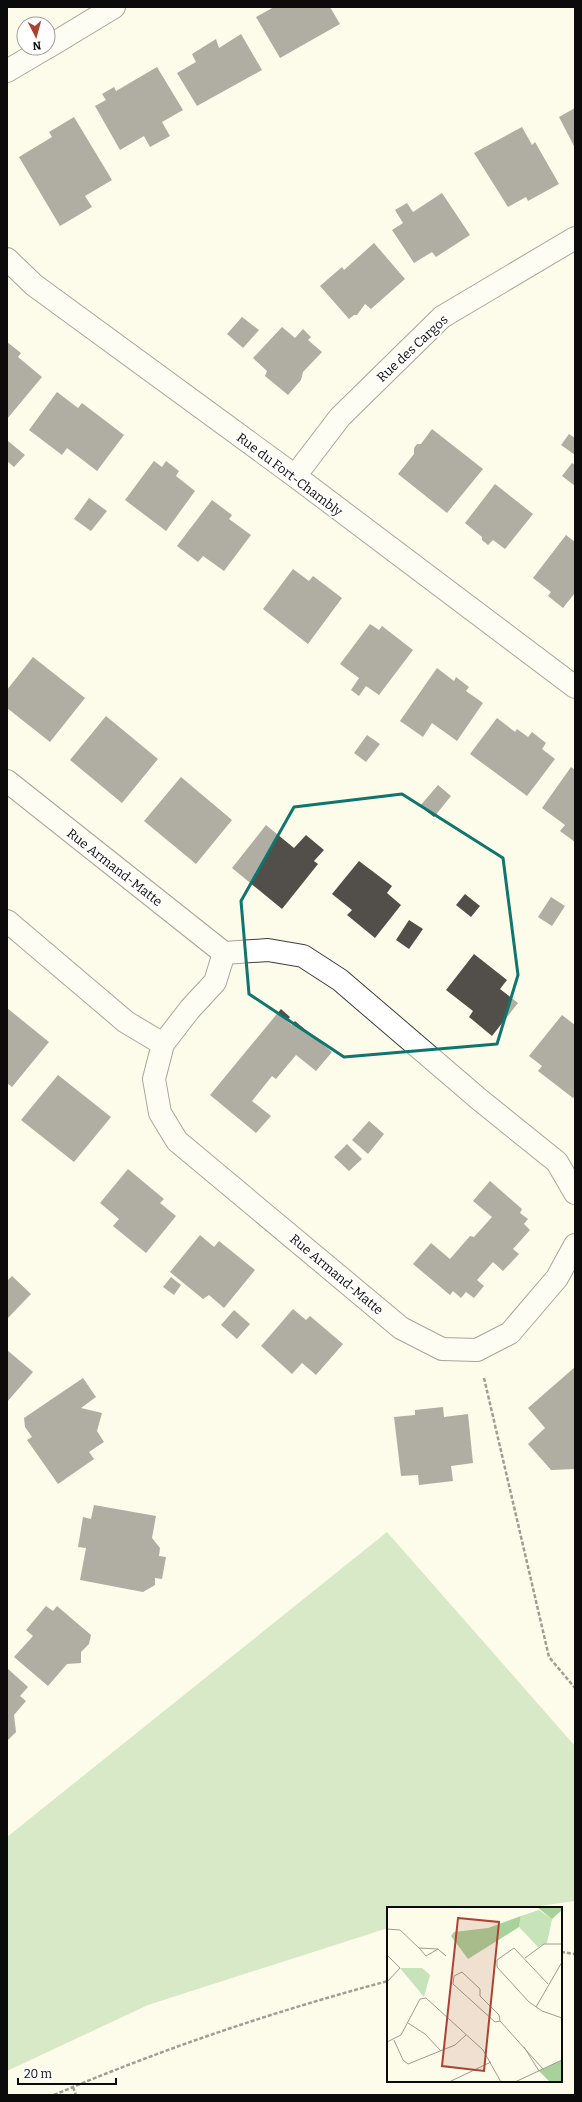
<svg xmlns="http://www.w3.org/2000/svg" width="582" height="2102" font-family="Bitter,serif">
  <rect width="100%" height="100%" fill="#fdfceb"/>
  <path fill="#a9d29a" d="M387,1532L575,1746V1901L525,1908H388V1928L148,2005L7,2071V1837Z"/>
  <path fill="#524e49" d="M274,7H330L340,24L280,58L256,17Z
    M241,34L262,70L197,106L177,73L196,62L192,54L216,39L219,48Z
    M157,67L183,110L162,122L170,136L150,147L144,136L120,150L95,106L106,100L102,94L114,87L116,91Z
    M575,108V148L559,117Z
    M74,117L112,180L85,196L92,207L60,226L19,157L52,137L49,132Z
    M522,127L532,145L535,142L559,184L528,201L526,197L508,207L474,153Z
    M442,193L470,235L436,257L432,252L414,263L392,230L403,223L395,210L407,203L413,212Z
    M374,243L405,279L371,309L365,304L357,315H354L349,319L320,286L342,267L344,270Z
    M242,317L259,330L243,348L227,334Z
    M282,327L295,338L303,329L311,337L308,340L322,352L303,372L301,380L288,395L265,376L267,371L253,358Z
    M7,342L21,353L18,357L42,377L7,419Z
    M57,392L78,408L82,403L124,435L97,471L67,448L62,455L29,430Z
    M432,429L483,469L447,513L398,474L414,454V448L417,444H421Z
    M569,434L575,438V455L561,445Z
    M8,441L25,455L14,467L7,461Z
    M154,461L162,467L166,461L179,471L176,476L195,491L166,531L125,500Z
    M572,463L575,465V486L562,476Z
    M495,484L533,514L505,549L493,540L488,545L482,540V537L465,523Z
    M89,498L107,511L91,531L74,519Z
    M212,500L232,515L229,519L251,535L224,571L203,556L198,562L177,546Z
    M566,535L575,542V595L574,594L563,608L548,596L551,592L533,578Z
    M293,569L309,581L313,576L342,598L308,644L263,609Z
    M370,624L379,630L382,626L413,650L379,695L366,686L359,696L351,690L359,678L340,664Z
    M33,657L85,698L50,742L7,708V690Z
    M437,668L454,681L456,677L469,687L466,691L483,703L457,741L432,723L423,737L400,721Z
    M106,716L158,759L122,803L70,760Z
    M497,718L515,732L517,729L528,737L532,732L546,743L542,749L555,759L527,796L470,754Z
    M367,735L380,744L366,762L354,753Z
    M571,767L575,770V842L560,831L565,825L542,808Z
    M181,777L232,820L196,864L144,821Z
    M438,785L451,796L434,817L420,806Z
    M266,825L294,848L306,835L324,850L314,861L318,864L282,909L232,868Z
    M359,861L392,886L387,893L401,905L375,938L347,915L352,910L332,894Z
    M465,894L480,906L471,917L456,905Z
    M551,897L565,906L552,926L538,917Z
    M409,920L423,929L409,949L396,940Z
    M474,954L507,980L500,989L518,1003L492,1036L469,1017L473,1011L446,990Z
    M7,1008L49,1042L12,1087L7,1083Z
    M281,1009L290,1017L287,1021L292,1025L295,1021L332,1052L316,1071L296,1055L276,1079L272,1076L252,1101L271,1116L256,1133L210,1095Z
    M562,1015L575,1025V1096L573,1098L538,1071L542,1066L529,1056Z
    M58,1075L111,1117L74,1162L21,1120Z
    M369,1121L384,1134L368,1154L352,1140Z
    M347,1144L362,1159L349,1171L334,1157Z
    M128,1169L164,1199L160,1203L176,1216L146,1253L113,1226L119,1219L100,1203Z
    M490,1181L522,1209L520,1213L528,1219L524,1224L530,1230L513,1249L519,1254L503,1271L493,1262L477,1280L484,1286L474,1298L466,1292L461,1298L453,1291L450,1295L413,1264L431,1243L450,1259L470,1236L474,1237L492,1217L473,1201Z
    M200,1235L214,1247L219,1241L255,1270L224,1308L209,1295L203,1299L170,1272Z
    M12,1276L31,1294L7,1319V1281Z
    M171,1277L181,1285L174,1295L163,1287Z
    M293,1309L306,1320L310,1316L343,1344L316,1375L302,1363L292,1374L261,1346Z
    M234,1310L250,1324L237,1339L221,1325Z
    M7,1350L33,1372L7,1402Z
    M575,1367V1469L551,1470L528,1444L545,1428L528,1408Z
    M83,1378L96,1397L81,1408L102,1413L97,1431L104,1442L89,1452L94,1459L58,1484L27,1440L32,1437L25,1427L24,1418Z
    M443,1407L444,1417L468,1414L473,1463L451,1466L453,1481L419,1485L418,1475L401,1476L394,1417L415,1415V1410Z
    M94,1505L156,1516L152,1538L160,1548L159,1556L166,1557L162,1579L155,1578V1585L143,1592L80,1580L86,1548L78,1547L83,1517L91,1519Z
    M46,1606L53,1611L57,1606L91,1635L89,1644L81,1652V1663L67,1664L48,1686L14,1657L33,1636L26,1630Z
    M7,1668L28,1687L20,1696L26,1701L14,1715L16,1732L7,1741Z"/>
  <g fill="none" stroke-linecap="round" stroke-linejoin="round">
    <defs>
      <path id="minor" d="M48,47L114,7
        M7,71L46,48
        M7,259L34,285L295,476L575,687
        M295,476L340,417L442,317L575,238
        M7,781L224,953L268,950L303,956L340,980L480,1100L557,1162L575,1193
        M7,921L126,1022L163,1044L154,1079L160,1113L177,1141L401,1328L442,1349L477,1350L510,1333L557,1278L575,1245
        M163,1044L190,1009L215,982L224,953"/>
    </defs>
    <use href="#minor" stroke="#3e3e3e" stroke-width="24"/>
    <path stroke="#2d2d2d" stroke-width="2.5" stroke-dasharray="4 2" stroke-linecap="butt" d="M484,1378L549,1657L575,1688
      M561,1952L575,1954
      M73,2087L76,2095
      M54,2095C162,2049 275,2011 388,1981"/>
    <use href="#minor" stroke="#fff" stroke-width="22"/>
  </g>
  <path d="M0 0H582V2102H0ZM402,794L503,858L518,975L497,1044L344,1057L249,994L241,901L294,807Z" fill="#fdfceb" fill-opacity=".55" fill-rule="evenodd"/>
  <path fill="none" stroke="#0f766e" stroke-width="3" stroke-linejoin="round" d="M402,794L503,858L518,975L497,1044L344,1057L249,994L241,901L294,807Z"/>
  <g text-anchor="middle" stroke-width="4" stroke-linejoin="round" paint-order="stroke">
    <g font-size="13" fill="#0b0b0b" stroke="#fff">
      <text transform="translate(412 348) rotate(-43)" y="5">Rue des Cargos</text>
      <text transform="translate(290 474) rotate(37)" y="5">Rue du Fort-Chambly</text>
      <text transform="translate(115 867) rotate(38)" y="5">Rue Armand-Matte</text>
      <text transform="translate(337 1274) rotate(40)" y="5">Rue Armand-Matte</text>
    </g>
  </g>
  <g transform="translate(387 1907)">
    <rect width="175" height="175" fill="#fdfceb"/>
    <path d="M152,3L165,12L160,36L151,40L132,20L134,9ZM13,61H35L43,68L37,90Z" fill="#c7e3b9"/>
    <path d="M150,0H175V3L165,12ZM134,9L132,20L81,52L64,29L67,25L101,21ZM175,153V175H163L152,164Z" fill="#a9d29a"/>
    <path fill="none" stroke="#9c9c91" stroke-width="1" d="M0,22L13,23L32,41L51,42L59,49M32,41L39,49L51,42M0,48L13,61L0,75M138,51L157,37H175M75,65L93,82V89L112,108L113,114L108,115L66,77L67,69ZM161,77L127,41L110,53V60L142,95L155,104L175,111M149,100L175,55M113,114L156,162M21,116L38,127L54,144M7,133L16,153L21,157L68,138L79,128M0,135L14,128L33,92L39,91L96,143L114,175M137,140L152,164M62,175L104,155M128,175L175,153"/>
    <path fill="#ab4333" fill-opacity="0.15" stroke="#ab4333" stroke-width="2" d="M71,11L112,15L97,164L55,159Z"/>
    <rect width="175" height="175" fill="none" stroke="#0b0b0b" stroke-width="2"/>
  </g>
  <rect width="582" height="2102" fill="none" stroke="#0b0b0b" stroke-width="16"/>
  <g transform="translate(36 36) rotate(174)"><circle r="19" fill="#ffffff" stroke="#9d9d9d"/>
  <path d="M0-3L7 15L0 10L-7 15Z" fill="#ab4333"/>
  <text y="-6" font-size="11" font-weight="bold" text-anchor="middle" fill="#0b0b0b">N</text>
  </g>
  <path d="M18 2078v6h98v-6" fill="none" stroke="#0b0b0b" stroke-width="2"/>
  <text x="24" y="2078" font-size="12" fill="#0b0b0b" stroke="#ffffff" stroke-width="3" paint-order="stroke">20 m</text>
</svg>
